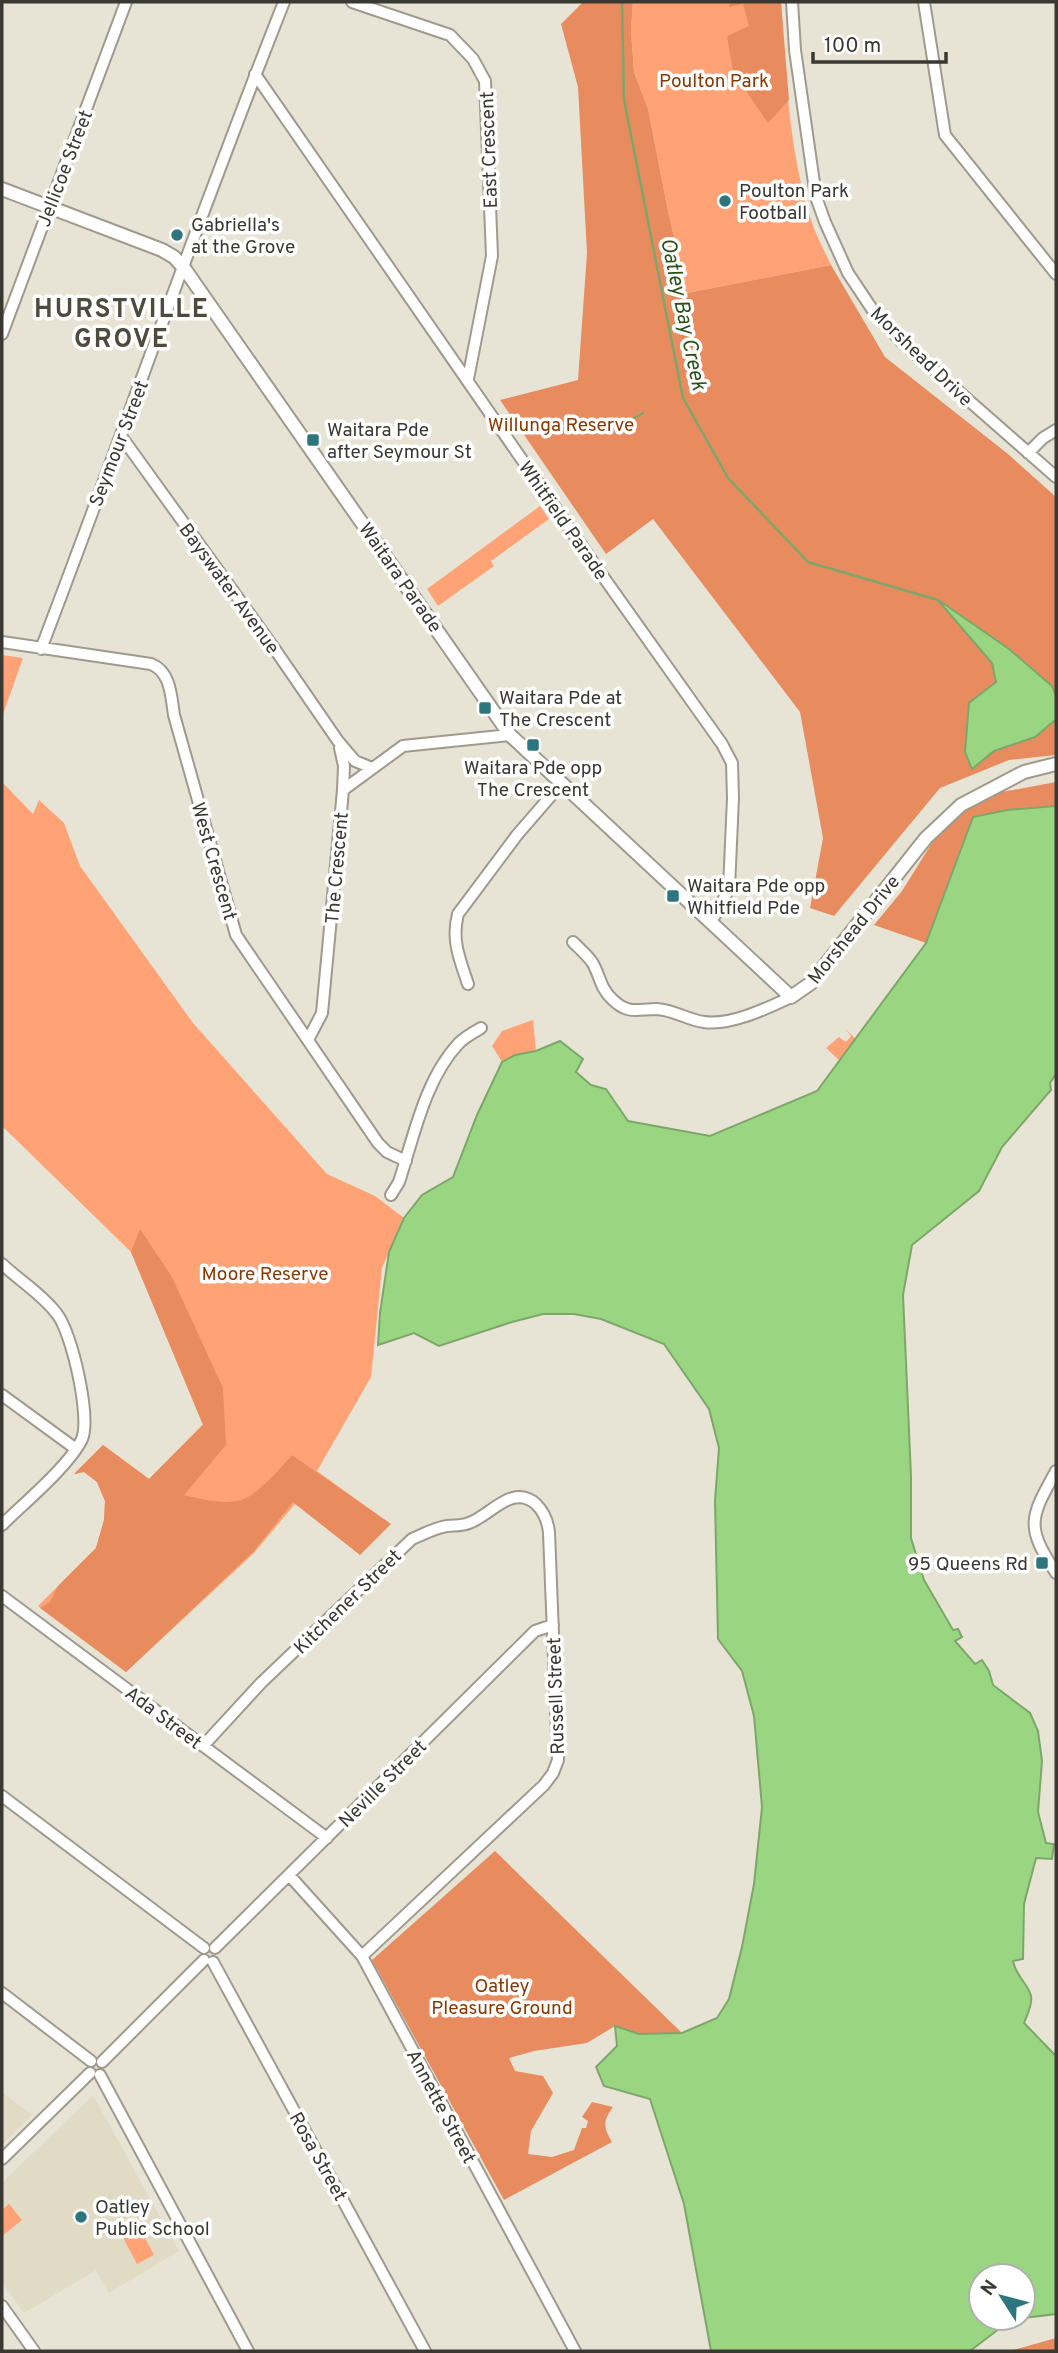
<svg xmlns="http://www.w3.org/2000/svg" width="1058" height="2353" font-family="Overpass,sans-serif">
  <rect width="100%" height="100%" fill="#e8e4d5"/>
  <path fill="#e1dac4" d="M2,2092L32,2115L2,2145Z
    M93,2095L179,2251L109,2293L96,2270L24,2313L2,2282V2183Z"/>
  <path fill="#ffa376" d="M633,2H781C785,73 790,165 815,231C820,243 826,254 831,265L687,293L668,211L648,109L634,72L631,30Z
    M540,506L549,519L491,561L494,566L438,606L427,589Z
    M2,655L23,658L2,717Z
    M2,782L33,814L39,800L64,823L80,866L193,1023L327,1174L375,1196L404,1218L382,1268L371,1377L317,1471L389,1523L358,1553L295,1504L254,1553L126,1672L38,1606L96,1548L104,1520L105,1501L97,1482L84,1472L74,1474L103,1445L149,1479L203,1424L131,1252L2,1126Z
    M533,1020L536,1051L515,1055L502,1062L492,1046L502,1031Z
    M845,1029L856,1039L840,1061L826,1048L839,1037L846,1042L851,1036Z
    M9,2204L22,2220L2,2236V2210Z
    M135,2219L154,2255L137,2264L118,2228Z"/>
  <path fill="#e88c5f" d="M583,2H633L631,30L634,72L648,109L668,211L687,293L831,265L885,357L1008,454L1056,497V755L1009,760L940,788L834,916L810,908L823,838L800,712L653,519L606,554L500,400L578,380L587,253L578,87L561,24Z
    M729,2H781L789,100L768,123L733,72L727,36L749,26L743,4L729,7Z
    M1056,782V806L1007,810L973,818L926,943L874,925L902,891L935,838L965,806L991,794Z
    M140,1229L172,1277L223,1388L226,1445L184,1495C201,1499 223,1505 241,1500C256,1496 281,1468 292,1455L391,1524L360,1555L293,1502L254,1551L126,1672L40,1608L50,1602L58,1586L96,1548L104,1520L105,1501L97,1482L84,1472L74,1474L103,1445L149,1479L203,1425L131,1252Z
    M495,1851L682,2033L639,2034L615,2026L587,2043L534,2051L509,2058L515,2071L543,2076L553,2093L531,2131L528,2154L552,2157L574,2150L582,2128H586L588,2121L582,2117L592,2102L613,2107C603,2121 603,2127 612,2142L504,2200L372,1960Z
    M1056,2338V2351H1010Z"/>
  <path fill="#9ad682" stroke="#7da76a" stroke-width="2" d="M937,599L1009,649L1052,686L1056,696V722L1054,721L1035,737L994,751L972,769L965,752L969,703L996,682L992,663Z
    M1056,806V1074L1050,1083L1051,1090L1002,1147L979,1191L912,1245L903,1295L911,1476V1538L924,1580L953,1630L958,1629L962,1637L955,1641L975,1664L982,1660L989,1671L993,1685L1030,1713L1038,1731L1042,1761L1038,1812L1046,1843L1054,1844L1052,1859L1036,1858L1024,1904L1023,1959L1013,1961C1016,1977 1028,1983 1031,1996C1033,2004 1027,2015 1024,2023L1056,2056V2314L1023,2318V2276H981V2318H1022L1012,2319L970,2351H711L684,2204L650,2099L604,2086L596,2067L617,2046L615,2026L639,2034L682,2033L717,2018L729,1999L742,1947L754,1884L762,1807L754,1716L742,1671L718,1639L715,1500L719,1448L709,1409L664,1344L601,1319L574,1314H543L512,1322L439,1346L414,1333L378,1345L380,1313L389,1252L404,1218L422,1195L453,1177L477,1115L502,1062L515,1055L536,1051L560,1041L583,1059L576,1072L591,1085L606,1089L628,1121L710,1136L817,1091L926,943L973,817L1007,810Z"/>
  <g fill="none" stroke-linecap="round" stroke-linejoin="round">
    <path stroke="#7da76a" stroke-width="2.5" d="M622,2L624,100L683,398L728,478L808,562L938,600
      M631,420L643,413"/>
    <defs>
      <path id="minor" d="M352,2L450,35L473,59L485,81L492,256L468,379
        M792,2L795,50L816,197L825,222L848,273L876,315L901,341L1056,477
        M924,2L945,135L1056,274
        M255,74L597,568L722,744L732,763L733,798L729,888L719,909L711,921
        M2,334L126,2
        M121,436L274,648L338,741L355,761L372,768
        M1028,453L1043,438L1056,430
        M2,642L151,664C171,672 171,696 174,715L236,935L378,1143L387,1152L406,1161
        M41,649C123,434 199,216 284,2
        M340,748L344,766L343,790
        M573,942C579,948 587,955 592,962C600,975 600,988 612,999C628,1015 637,1009 657,1009C674,1010 688,1020 704,1022C730,1026 768,1008 791,997
        M468,984C460,960 451,940 458,914L517,835L562,783
        M308,1040L322,1013L343,790L403,746L510,735
        M391,1195L399,1182C414,1136 425,1079 459,1043C465,1037 474,1032 481,1028
        M2,1264C20,1281 42,1294 57,1314C72,1333 91,1417 82,1439C70,1465 23,1504 2,1525
        M2,1395L76,1449
        M1056,1471C1030,1518 1025,1526 1056,1573
        M2,1596L327,1838
        M203,1746L261,1683L412,1539C424,1534 434,1528 447,1526C455,1525 462,1526 469,1523C490,1516 512,1483 536,1504C544,1512 548,1521 549,1533L558,1760L553,1773L544,1785L362,1956
        M2,1796L204,1948
        M289,1875L362,1956L575,2351
        M215,1948L535,1631L553,1625
        M213,1962L425,2351
        M2,1993L91,2061
        M102,2062L204,1960
        M100,2075L248,2351
        M2,2159L90,2073
        M2,2306L34,2351"/>
      <path id="tertiary" d="M2,189L162,250L174,257L184,268L510,735L791,997L811,983L926,838L961,805L1024,772L1056,764"/>
    </defs>
    <use href="#minor" stroke="#9f9a8d" stroke-width="14"/>
    <use href="#tertiary" stroke="#9f9a8d" stroke-width="16"/>
    <use href="#minor" stroke="#fff" stroke-width="10"/>
    <use href="#tertiary" stroke="#fff" stroke-width="12"/>
  </g>
  <g fill="#2e767f" stroke="#fff" stroke-width="2.5">
    <circle cx="725" cy="201" r="7"/>
    <circle cx="177" cy="235" r="7"/>
    <rect x="306" y="433" width="14" height="14" rx="3.5"/>
    <rect x="478" y="701" width="14" height="14" rx="3.5"/>
    <rect x="526" y="738" width="14" height="14" rx="3.5"/>
    <rect x="666" y="889" width="14" height="14" rx="3.5"/>
    <rect x="1035" y="1556" width="14" height="14" rx="3.5"/>
    <circle cx="81" cy="2217" r="7"/>
  </g>
  <g text-anchor="middle" stroke-width="7" stroke-linejoin="round" paint-order="stroke">
    <g font-size="19" fill="#8b3800" stroke="#fff">
      <text x="714" y="87">Poulton Park</text>
      <text x="561" y="431">Willunga Reserve</text>
      <text x="265" y="1280">Moore Reserve</text>
      <text x="502" y="1992">Oatley<tspan x="502" dy="22">Pleasure Ground</tspan></text>
    </g>
    <g font-size="19" fill="#393832" stroke="#fff">
      <text transform="translate(488 150) rotate(-92)" y="7">East Crescent</text>
      <text transform="translate(64 168) rotate(-69)" y="7">Jellicoe Street</text>
      <text transform="translate(922 356) rotate(44)" y="7">Morshead Drive</text>
      <text transform="translate(118 443) rotate(-69)" y="7">Seymour Street</text>
      <text transform="translate(564 520) rotate(55)" y="7">Whitfield Parade</text>
      <text transform="translate(401 577) rotate(55)" y="7">Waitara Parade</text>
      <text transform="translate(230 588) rotate(54)" y="7">Bayswater Avenue</text>
      <text transform="translate(215 861) rotate(74)" y="7">West Crescent</text>
      <text transform="translate(336 868) rotate(-85)" y="7">The Crescent</text>
      <text transform="translate(853 929) rotate(-51)" y="7">Morshead Drive</text>
      <text transform="translate(347 1601) rotate(-44)" y="7">Kitchener Street</text>
      <text transform="translate(555 1696) rotate(-92)" y="7">Russell Street</text>
      <text transform="translate(164 1717) rotate(37)" y="7">Ada Street</text>
      <text transform="translate(382 1783) rotate(-45)" y="7">Neville Street</text>
      <text transform="translate(442 2106) rotate(62)" y="7">Annette Street</text>
      <text transform="translate(319 2156) rotate(61)" y="7">Rosa Street</text>
    </g>
    <g font-size="19" fill="#393832" stroke="#fff" text-anchor="start">
      <text x="739" y="197">Poulton Park<tspan x="739" dy="22">Football</tspan></text>
      <text x="191" y="231">Gabriella's<tspan x="191" dy="22">at the Grove</tspan></text>
      <text x="327" y="436">Waitara Pde<tspan x="327" dy="22">after Seymour St</tspan></text>
      <text x="499" y="704">Waitara Pde at<tspan x="499" dy="22">The Crescent</tspan></text>
      <text x="533" y="774" text-anchor="middle">Waitara Pde opp<tspan x="533" dy="22">The Crescent</tspan></text>
      <text x="687" y="892">Waitara Pde opp<tspan x="687" dy="22">Whitfield Pde</tspan></text>
      <text x="1028" y="1570" text-anchor="end">95 Queens Rd</text>
      <text x="95" y="2213">Oatley<tspan x="95" dy="22">Public School</tspan></text>
    </g>
    <g font-size="21" font-style="italic" fill="#2a5018" stroke="#fff">
      <text transform="translate(684 314) rotate(78)" y="7">Oatley Bay Creek</text>
    </g>
    <g font-size="26" font-weight="bold" letter-spacing="2" fill="#4f4a3e" stroke="#fff">
      <text x="122" y="317">HURSTVILLE<tspan x="122" dy="30">GROVE</tspan></text>
    </g>
  </g>
  <rect width="1058" height="2353" fill="none" stroke="#393832" stroke-width="7"/>
  <g transform="translate(1002 2297) rotate(306)"><circle r="33" fill="#ffffff" stroke="#b0afad" stroke-width="2"/>
  <path d="M0-5L12 26L0 18L-12 26Z" fill="#2e767f"/>
  <text y="-10" font-size="19" font-weight="bold" text-anchor="middle" fill="#393832">N</text>
  </g>
  <path d="M813 52v10h133v-10" fill="none" stroke="#393832" stroke-width="3.5"/>
  <text x="824" y="52" font-size="21" fill="#393832" stroke="#ffffff" stroke-width="5" paint-order="stroke">100 m</text>
</svg>
